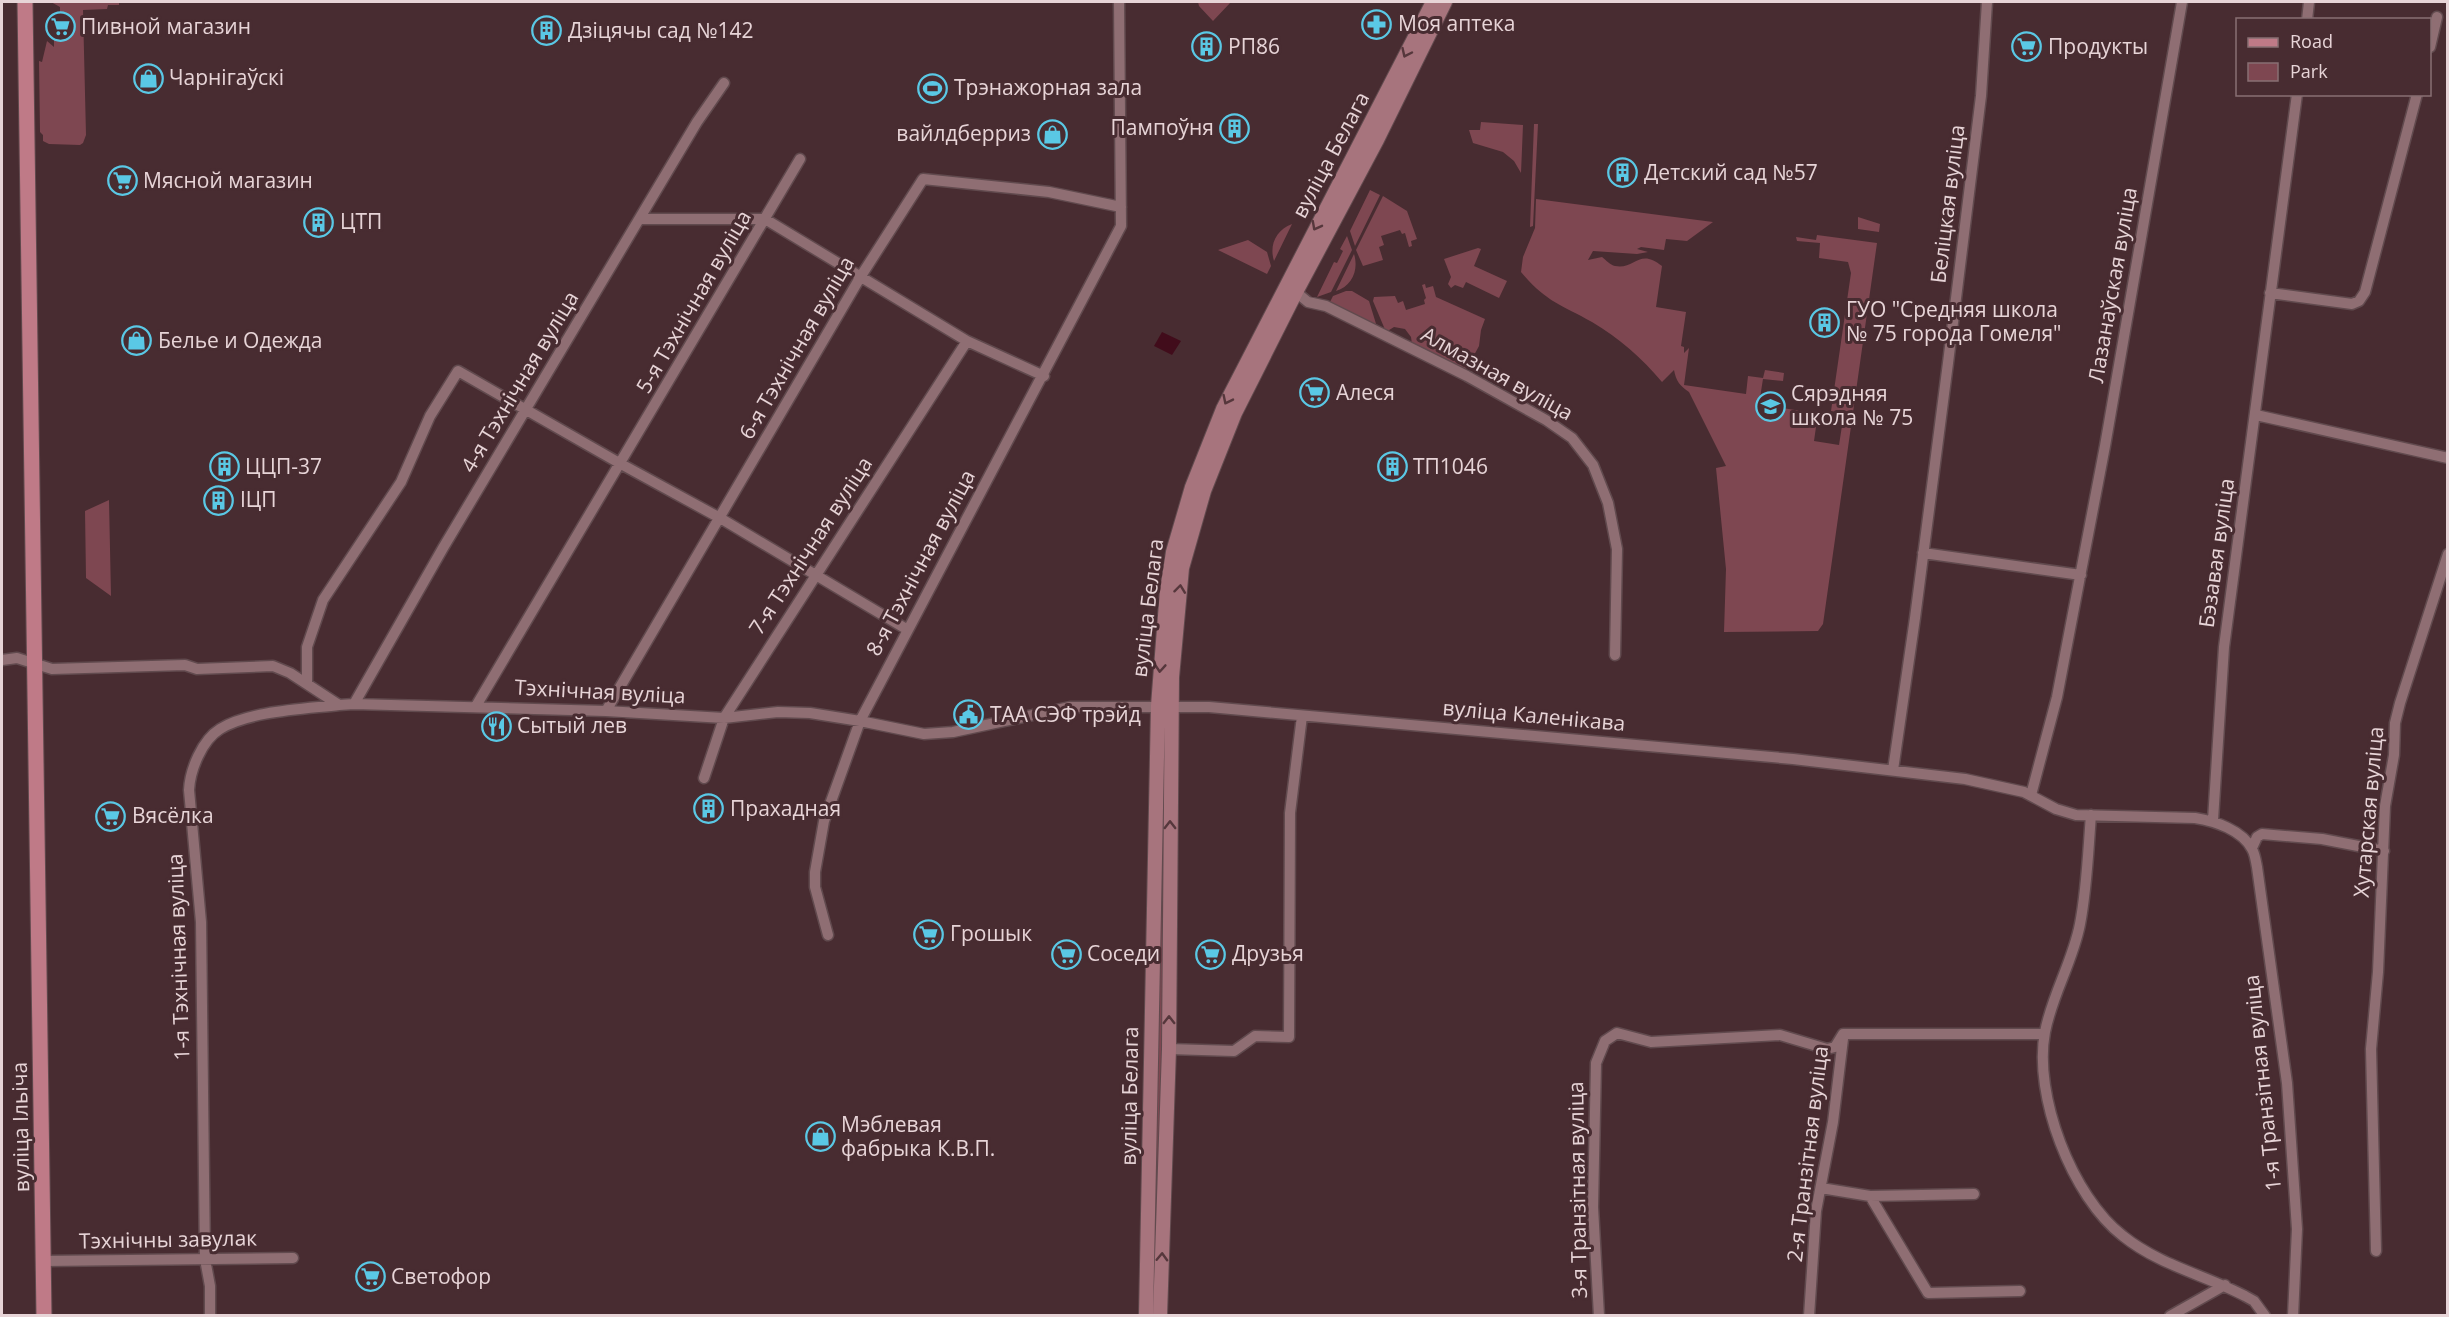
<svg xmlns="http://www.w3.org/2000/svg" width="2449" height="1317" font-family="'Open Sans',sans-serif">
  <rect width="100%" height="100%" fill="#482c31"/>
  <path fill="#7e4751" d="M39,2H119V5H108L107,9L83,10L86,135L83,143L80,145L49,144L43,141V135L40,132L39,61L42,62L47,41L54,47V38L59,36L60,10V7L51,2Z
    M1198,2H1231L1213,21L1199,6Z
    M1481,122L1523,125L1521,173L1514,161L1503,152L1473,143L1469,130H1480Z
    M1534,124H1538L1533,226L1530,227Z
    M1370,190L1380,195L1355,246L1350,231Z
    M1383,196L1407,211L1417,239L1411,241L1412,246L1409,247L1405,233L1402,234L1400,230L1381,236L1384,245L1379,247L1383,260L1363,266L1356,250Z
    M1536,199L1713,222L1687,241L1666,239L1664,250L1641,247L1637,249L1648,252L1637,254L1593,251L1588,260L1602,257C1606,260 1610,265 1615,266C1635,270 1639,247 1662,266L1656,307L1686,312L1681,346L1684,347V353L1689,348L1684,385L1746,394L1748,376L1763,378L1765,370L1784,373L1783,381L1763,379L1759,404L1813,413L1817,420L1814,441L1839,445L1844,413L1831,411L1851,273L1848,262L1819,258L1820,243L1797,241L1796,237L1816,240L1817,235L1877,243L1823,624L1818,631L1724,632L1726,569L1716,468L1726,466L1689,392C1680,386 1676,381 1674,370L1662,382C1642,358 1619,338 1592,322C1560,304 1546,302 1521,272L1523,257L1535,228Z
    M1858,217L1880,224L1879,232L1858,229Z
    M1292,224L1274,261C1269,245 1276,230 1292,224Z
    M1347,236L1352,250L1331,292L1317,297L1334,262L1337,263L1343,251L1340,249Z
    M1248,240L1267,252L1271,266L1267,274L1218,250Z
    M1478,248L1481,249L1474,266L1507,281L1499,298L1466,282L1463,288L1455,285L1451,288L1448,284L1451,277L1444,259Z
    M1354,254C1359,270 1352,286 1336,291Z
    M1425,284L1426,288L1433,286L1436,297L1485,319L1481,330L1479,346L1466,370L1412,344L1411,337L1405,329L1394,327L1386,332L1373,301L1374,297L1395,296L1398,303L1403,301L1406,310L1425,304L1424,300L1426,298L1422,285Z
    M1346,291H1352L1369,301L1377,327L1329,304L1333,296Z
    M109,500L111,596L86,578L85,511Z
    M1163,795L1162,1034L1155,1314L1149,1316Z"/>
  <path fill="#410c1b" d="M1162,332L1181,341L1172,355L1154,346Z"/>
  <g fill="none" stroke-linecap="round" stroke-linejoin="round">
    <defs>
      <path id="street" d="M2307,20L2309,2
        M2430,47L2437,17
        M640,219H765L967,341L1044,376
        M1296,292L1308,302L1326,306L1467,376L1546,420L1572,438L1593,465L1608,503L1617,549L1615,655
        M2270,293L2352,304L2359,301L2365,292L2417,94
        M2256,415L2448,458
        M1923,553L2081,575
        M2,660L17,658L52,669L185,665L197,669L273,666L290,673L339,705L354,704L606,711L724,718L778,712L810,713L860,721L924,734L953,732L1070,707H1209L1793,759L1965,779L2024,792L2056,809L2076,815L2195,818C2215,821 2242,830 2252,849C2255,854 2256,862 2257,867L2287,1083L2297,1229L2293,1316
        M307,683V647L323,600L401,482L430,416L458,371L621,464L720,518L908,630
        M354,704L443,548L697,122L724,83
        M476,706L800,159
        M606,711L861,276L923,179L1049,192L1121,207
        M1893,770L1915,618L1948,363L1981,96L1987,2
        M704,778L724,718L967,341
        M2031,795L2057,697L2105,446L2182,2
        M2091,815C2088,852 2087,888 2080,924C2073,961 2052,995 2045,1032C2033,1095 2072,1197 2123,1236C2159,1265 2205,1275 2245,1296L2254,1301L2265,1316
        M2213,820L2224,647L2297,94
        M2252,848L2257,837L2262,834L2322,839L2384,851
        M828,935L815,887V872L824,821L860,721L1121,226L1119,2
        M1843,1034H2044
        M1169,1049L1234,1051L1255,1036L1289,1037L1290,813L1302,716
        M1821,1188L1870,1196L1928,1293L2020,1291
        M1870,1196L1974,1194
        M2376,1251L2371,1049L2378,972L2385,806L2394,755L2395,723L2400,703L2448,554
        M44,1261L293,1258
        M210,1316V1286L205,1259L201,922L189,790C190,770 202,740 220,729C249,711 305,709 339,705
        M1599,1316L1593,1207L1596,1063L1605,1041L1617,1033L1651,1042L1780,1035L1827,1049L1835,1047L1843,1034
        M1809,1316L1816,1211L1833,1122L1843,1039
        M2170,1316L2225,1285"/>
      <path id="secondary" d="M1146,1316L1158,706L1167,590L1173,552L1192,487L1223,409L1433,2
        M1160,1316L1169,1049L1172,677L1182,568L1204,491L1235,413L1296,292L1377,140L1445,2"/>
      <path id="primary" d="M25,2L44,1316"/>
    </defs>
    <use href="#street" stroke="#614a4e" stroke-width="13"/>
    <use href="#secondary" stroke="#614a4e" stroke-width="16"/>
    <use href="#primary" stroke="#614a4e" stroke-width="17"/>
    <use href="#street" stroke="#8f6e73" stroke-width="10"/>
    <use href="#secondary" stroke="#a7747d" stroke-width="14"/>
    <use href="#primary" stroke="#bf7a87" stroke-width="15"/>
  </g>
  <defs><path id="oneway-chevron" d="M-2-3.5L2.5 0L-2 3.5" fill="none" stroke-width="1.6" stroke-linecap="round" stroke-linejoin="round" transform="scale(1.5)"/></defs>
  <g stroke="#56373c">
    <use href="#oneway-chevron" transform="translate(1406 53) rotate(115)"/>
    <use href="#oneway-chevron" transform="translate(1316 226) rotate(118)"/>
    <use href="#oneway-chevron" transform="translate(1227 400) rotate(116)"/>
    <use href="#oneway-chevron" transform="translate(1180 589) rotate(-83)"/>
    <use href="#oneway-chevron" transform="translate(1160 668) rotate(94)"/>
    <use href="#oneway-chevron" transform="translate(1170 825) rotate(-90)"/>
    <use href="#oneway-chevron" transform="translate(1169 1020) rotate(-90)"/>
    <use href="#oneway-chevron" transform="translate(1162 1257) rotate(-88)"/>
  </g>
  <defs>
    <symbol id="pharmacy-ring" viewBox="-11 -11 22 22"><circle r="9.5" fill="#482c31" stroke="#5ac8e5" stroke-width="1.5"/><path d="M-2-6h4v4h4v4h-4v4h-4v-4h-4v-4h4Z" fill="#5ac8e5"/></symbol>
    <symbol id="supermarket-ring" viewBox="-11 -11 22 22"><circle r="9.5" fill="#482c31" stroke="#5ac8e5" stroke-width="1.5"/><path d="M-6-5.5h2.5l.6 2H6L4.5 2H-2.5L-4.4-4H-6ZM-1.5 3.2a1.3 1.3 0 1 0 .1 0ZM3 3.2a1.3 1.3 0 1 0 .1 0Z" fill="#5ac8e5"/></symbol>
    <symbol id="building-ring" viewBox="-11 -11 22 22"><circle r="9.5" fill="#482c31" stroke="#5ac8e5" stroke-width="1.5"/><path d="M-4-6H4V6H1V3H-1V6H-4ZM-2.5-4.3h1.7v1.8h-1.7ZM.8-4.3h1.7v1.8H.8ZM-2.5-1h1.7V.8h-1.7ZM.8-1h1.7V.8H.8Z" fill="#5ac8e5"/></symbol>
    <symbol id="shop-ring" viewBox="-11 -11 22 22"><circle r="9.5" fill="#482c31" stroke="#5ac8e5" stroke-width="1.5"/><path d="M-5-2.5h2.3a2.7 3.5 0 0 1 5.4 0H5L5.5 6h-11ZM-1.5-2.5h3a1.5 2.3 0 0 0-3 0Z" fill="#5ac8e5"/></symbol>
    <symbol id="stadium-ring" viewBox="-11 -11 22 22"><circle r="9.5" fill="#482c31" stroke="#5ac8e5" stroke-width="1.5"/><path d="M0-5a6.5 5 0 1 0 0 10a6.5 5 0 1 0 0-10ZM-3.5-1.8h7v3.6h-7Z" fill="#5ac8e5"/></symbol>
    <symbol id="school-ring" viewBox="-11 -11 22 22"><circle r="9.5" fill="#482c31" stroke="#5ac8e5" stroke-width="1.5"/><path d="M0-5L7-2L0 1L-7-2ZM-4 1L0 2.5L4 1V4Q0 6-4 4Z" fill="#5ac8e5"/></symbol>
    <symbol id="civic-ring" viewBox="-11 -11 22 22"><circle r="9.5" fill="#482c31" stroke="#5ac8e5" stroke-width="1.5"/><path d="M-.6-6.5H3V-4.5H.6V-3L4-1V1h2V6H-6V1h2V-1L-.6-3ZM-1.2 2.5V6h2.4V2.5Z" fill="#5ac8e5"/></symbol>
    <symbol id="restaurant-ring" viewBox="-11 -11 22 22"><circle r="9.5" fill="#482c31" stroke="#5ac8e5" stroke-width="1.5"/><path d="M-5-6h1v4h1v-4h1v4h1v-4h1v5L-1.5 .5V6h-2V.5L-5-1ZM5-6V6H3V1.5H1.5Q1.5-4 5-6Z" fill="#5ac8e5"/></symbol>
  </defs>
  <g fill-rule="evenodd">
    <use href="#pharmacy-ring" x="1360" y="8" width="33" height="33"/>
    <use href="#supermarket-ring" x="44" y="10" width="33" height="33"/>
    <use href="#building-ring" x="530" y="14" width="33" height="33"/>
    <use href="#building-ring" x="1190" y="30" width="33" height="33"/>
    <use href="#supermarket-ring" x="2010" y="30" width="33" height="33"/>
    <use href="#shop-ring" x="132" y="62" width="33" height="33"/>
    <use href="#stadium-ring" x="916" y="72" width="33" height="33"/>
    <use href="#building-ring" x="1218" y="112" width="33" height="33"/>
    <use href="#shop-ring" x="1036" y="118" width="33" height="33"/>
    <use href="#building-ring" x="1606" y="156" width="33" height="33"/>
    <use href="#supermarket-ring" x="106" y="164" width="33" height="33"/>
    <use href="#building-ring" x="302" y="206" width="33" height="33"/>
    <use href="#building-ring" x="1808" y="306" width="33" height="33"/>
    <use href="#shop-ring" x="120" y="324" width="33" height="33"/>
    <use href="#supermarket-ring" x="1298" y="376" width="33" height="33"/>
    <use href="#school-ring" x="1754" y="390" width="33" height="33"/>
    <use href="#building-ring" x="208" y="450" width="33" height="33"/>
    <use href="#building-ring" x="1376" y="450" width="33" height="33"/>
    <use href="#building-ring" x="202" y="484" width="33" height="33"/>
    <use href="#civic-ring" x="952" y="698" width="33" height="33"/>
    <use href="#restaurant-ring" x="480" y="710" width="33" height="33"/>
    <use href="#building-ring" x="692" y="792" width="33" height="33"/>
    <use href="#supermarket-ring" x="94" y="800" width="33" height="33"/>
    <use href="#supermarket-ring" x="912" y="918" width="33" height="33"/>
    <use href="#supermarket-ring" x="1050" y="938" width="33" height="33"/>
    <use href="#supermarket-ring" x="1194" y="938" width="33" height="33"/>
    <use href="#shop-ring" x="804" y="1120" width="33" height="33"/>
    <use href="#supermarket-ring" x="354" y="1260" width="33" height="33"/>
  </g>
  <g text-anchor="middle" stroke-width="6" stroke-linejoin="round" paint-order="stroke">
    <g font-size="21" fill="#e7d4d7" stroke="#482c31" text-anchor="start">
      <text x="1398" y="31">Моя аптека</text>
      <text x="81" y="34">Пивной магазин</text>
      <text x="568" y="38">Дзіцячы сад №142</text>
      <text x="1228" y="54">РП86</text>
      <text x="2048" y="54">Продукты</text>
      <text x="169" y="85">Чарнігаўскі</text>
      <text x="954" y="95">Трэнажорная зала</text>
      <text x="1214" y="135" text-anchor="end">Пампоўня</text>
      <text x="1031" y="141" text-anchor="end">вайлдберриз</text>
      <text x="1644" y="180">Детский сад №57</text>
      <text x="143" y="188">Мясной магазин</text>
      <text x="340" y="229">ЦТП</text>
      <text x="1846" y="317">ГУО "Средняя школа<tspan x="1846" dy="24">№ 75 города Гомеля"</tspan></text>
      <text x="158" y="348">Белье и Одежда</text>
      <text x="1336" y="400">Алеся</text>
      <text x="1791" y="401">Сярэдняя<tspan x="1791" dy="24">школа № 75</tspan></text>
      <text x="245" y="474">ЦЦП-37</text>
      <text x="1413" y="474">ТП1046</text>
      <text x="240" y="507">ІЦП</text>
      <text x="990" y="722">ТАА СЭФ трэйд</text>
      <text x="517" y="733">Сытый лев</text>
      <text x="730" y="816">Прахадная</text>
      <text x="132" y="823">Вясёлка</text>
      <text x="950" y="941">Грошык</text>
      <text x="1087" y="961">Соседи</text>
      <text x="1232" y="961">Друзья</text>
      <text x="841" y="1132">Мэблевая<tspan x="841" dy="24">фабрыка К.В.П.</tspan></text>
      <text x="391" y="1284">Светофор</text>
    </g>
    <g font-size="21" fill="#e7d4d7" stroke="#482c31">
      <text transform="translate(1331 155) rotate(-62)" y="7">вуліца Белага</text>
      <text transform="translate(1948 204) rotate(-83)" y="7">Беліцкая вуліца</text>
      <text transform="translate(2113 285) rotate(-80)" y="7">Лазанаўская вуліца</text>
      <text transform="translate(694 302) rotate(-60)" y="7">5-я Тэхнічная вуліца</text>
      <text transform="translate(797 348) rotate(-60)" y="7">6-я Тэхнічная вуліца</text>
      <text transform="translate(1497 374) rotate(29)" y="7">Алмазная вуліца</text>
      <text transform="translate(520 382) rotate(-59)" y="7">4-я Тэхнічная вуліца</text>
      <text transform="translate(811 546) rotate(-57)" y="7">7-я Тэхнічная вуліца</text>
      <text transform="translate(2217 553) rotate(-82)" y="7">Бэзавая вуліца</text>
      <text transform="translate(921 563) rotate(-62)" y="7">8-я Тэхнічная вуліца</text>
      <text transform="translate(1148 608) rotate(-83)" y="7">вуліца Белага</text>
      <text transform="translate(600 692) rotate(3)" y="7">Тэхнічная вуліца</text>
      <text transform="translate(1534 716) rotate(5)" y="7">вуліца Каленікава</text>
      <text transform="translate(2369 812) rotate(-85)" y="7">Хутарская вуліца</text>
      <text transform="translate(179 957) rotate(-92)" y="7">1-я Тэхнічная вуліца</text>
      <text transform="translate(2263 1083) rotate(-96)" y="7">1-я Транзітная вуліца</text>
      <text transform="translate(1130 1096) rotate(-89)" y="7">вуліца Белага</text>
      <text transform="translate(21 1127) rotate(-91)" y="7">вуліца Ільіча</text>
      <text transform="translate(1808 1154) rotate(-83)" y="7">2-я Транзітная вуліца</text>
      <text transform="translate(1578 1190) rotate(-91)" y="7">3-я Транзітная вуліца</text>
      <text transform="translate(168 1240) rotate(-1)" y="7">Тэхнічны завулак</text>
    </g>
  </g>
  <rect width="2449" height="1317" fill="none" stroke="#e7d4d7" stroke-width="6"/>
  <rect x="2236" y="18" width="195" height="78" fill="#482c31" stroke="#886f73" stroke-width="1.5"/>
  <rect x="2248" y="38" width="30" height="9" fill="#bf7a87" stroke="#886f73" stroke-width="1.5"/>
  <text x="2290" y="48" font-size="18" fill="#e7d4d7">Road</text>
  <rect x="2248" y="63" width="30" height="18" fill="#7e4751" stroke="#886f73" stroke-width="1.5"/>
  <text x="2290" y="78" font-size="18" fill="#e7d4d7">Park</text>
</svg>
